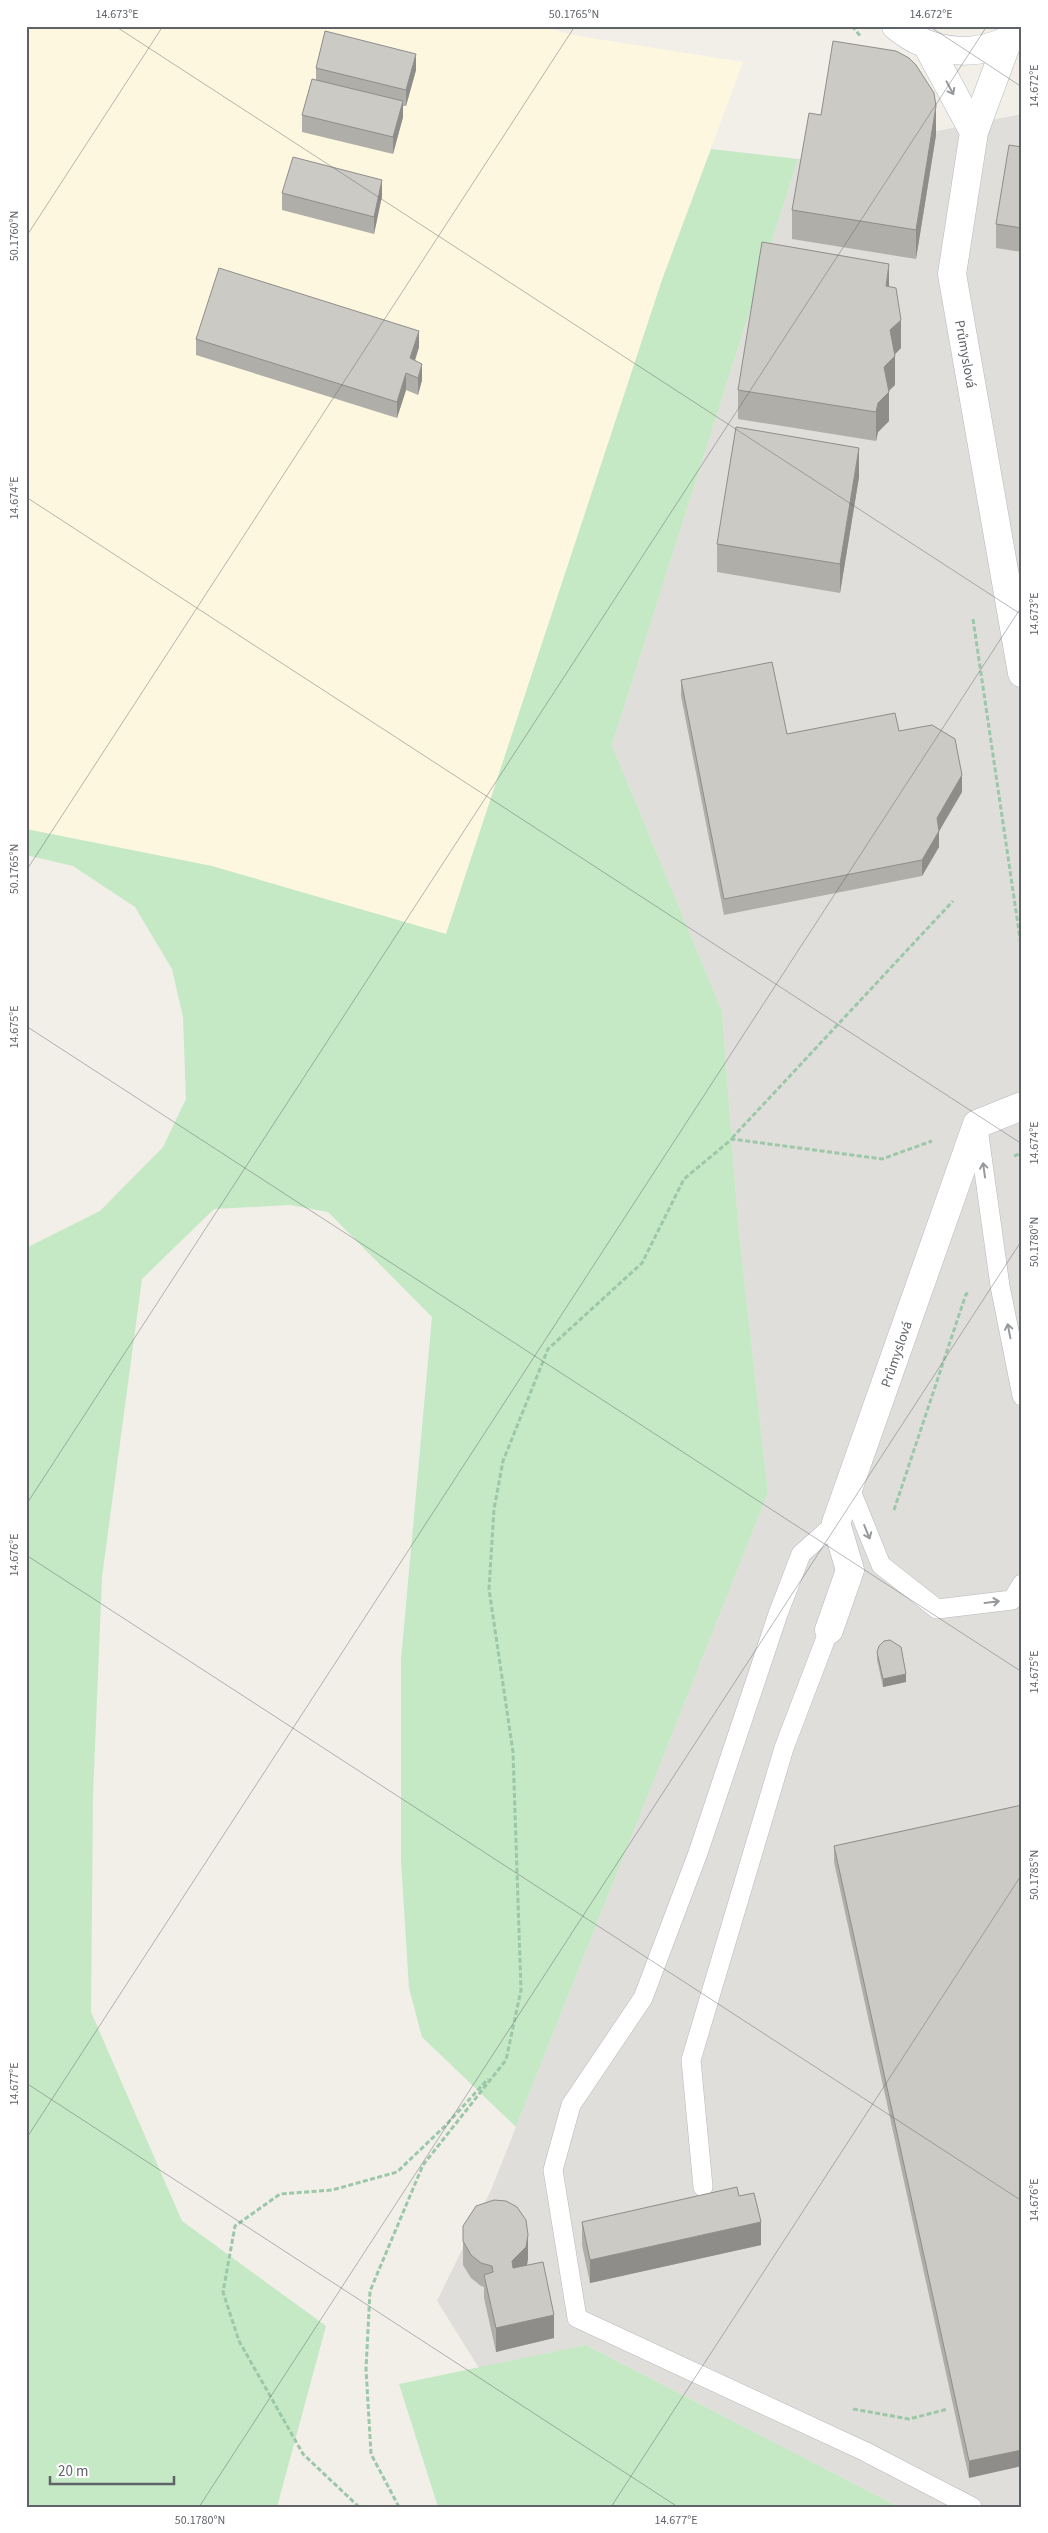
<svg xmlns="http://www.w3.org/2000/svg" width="1048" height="2533" font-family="'Source Sans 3',sans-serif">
  <rect width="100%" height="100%" fill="#f1efe8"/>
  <path fill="#fef7e0" d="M26,26H542L572,35L743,62L662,280L446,934L212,866L26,829Z"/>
  <path fill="#e0deda" d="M1022,114V2507H899L586,2345L479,2368L437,2301L491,2190L768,1493L738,1223L722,1011L612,745L798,159Z"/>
  <path fill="#c5e8c5" d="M711,149L798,159L612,745L722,1011L738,1223L768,1493L516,2127L422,2037L409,1988L401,1861V1660L432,1317L328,1212L290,1205L214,1209L142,1279L102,1577L93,1795L91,2012L182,2221L326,2326L277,2507H26V1248L100,1211L163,1147L186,1099L183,1017L172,969L135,907L73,866L26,855V829L212,866L446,934L662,280Z
    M586,2345L899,2507H438L399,2384Z"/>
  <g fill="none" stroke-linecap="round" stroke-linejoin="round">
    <defs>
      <path id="lane" d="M978,1128L1000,1286L1022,1396
        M849,1486L881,1565L937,1609L1012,1600L1022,1584
        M836,1523L801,1554L778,1614L698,1853L643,1998L571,2105L553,2170L577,2318L864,2451L972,2507
        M703,2187L691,2060L784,1748L829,1630"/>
      <path id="street" d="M1008,40L974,132L952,274L1022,673
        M927,45L974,132
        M829,1630L850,1570L836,1523L977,1124L1022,1106"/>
      <path id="secondary" d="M896,26C932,56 984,60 1022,31"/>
    </defs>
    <use href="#lane" stroke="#b5b8bc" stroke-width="20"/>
    <use href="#street" stroke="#b5b8bc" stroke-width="29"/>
    <use href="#secondary" stroke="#b6babf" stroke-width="29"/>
    <path stroke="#9cc7a9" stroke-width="3" stroke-dasharray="5 2.5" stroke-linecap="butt" d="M852,26L861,37
      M973,619L1022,952
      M732,1138L953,901
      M1014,1156L1022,1153
      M894,1510L966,1294L970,1293
      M853,2409L909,2419L948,2409
      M359,2507L303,2454L239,2341L223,2292L235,2226L280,2194L332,2190L397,2172L445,2126L488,2079
      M399,2507L371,2454L366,2369L370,2291L423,2165L506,2060L521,1990L513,1752L489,1589L494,1509L503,1461L548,1349L642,1263L684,1179L732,1139L882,1159L932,1141"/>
    <use href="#lane" stroke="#fff" stroke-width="19"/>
    <use href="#street" stroke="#fff" stroke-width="28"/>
    <use href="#secondary" stroke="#fff" stroke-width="28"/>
  </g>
  <path fill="#afaea9" d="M316,68L416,70L406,106H403V117L393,154L302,132V115L316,80Z
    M936,135L916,259L792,239V210Z
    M1022,147V252L996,248V224Z
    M282,193L382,196L374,234L282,210Z
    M889,287L901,348L895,354V385L889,391V421L878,432L876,441L738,419V390Z
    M196,339L419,347L415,361L422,380L418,395L406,390L397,418L196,355Z
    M859,477L840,593L717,572V544Z
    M681,680L787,734L899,731L962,792L939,830V847L922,876L724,915L681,696Z
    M877,1652L906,1682L883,1687L877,1660Z
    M1022,1805L969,2478L834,1862V1846Z
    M582,2222L761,2245L590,2283L582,2245Z
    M463,2226L528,2259L527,2265L554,2338L496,2352L484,2298V2287L481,2286L471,2278L463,2265Z"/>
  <path fill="#8f8d8a" d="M416,54V70L406,106V90Z
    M403,101V117L393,154V137Z
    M936,106V135L916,259V230Z
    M382,180V196L374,234V217Z
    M889,264V292L886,286Z
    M901,320V348L890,359V330Z
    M419,331V347L410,375V358Z
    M895,356V385L884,395V367Z
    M422,364V380L418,395V378Z
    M406,373V390L397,418V402Z
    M889,392V421L878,432L876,441V412L878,403Z
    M859,448V477L840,593V564Z
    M962,775V792L937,835V818Z
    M939,831V847L922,876V860Z
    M906,1674V1682L883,1687V1679Z
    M761,2222V2245L590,2283V2260Z
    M528,2235V2259L526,2270L512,2285V2261Z
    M554,2315V2338L496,2352V2328Z
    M1022,2450V2466L969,2478V2461Z"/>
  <path fill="#cccac5" stroke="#8f8d8a" d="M325,31L416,54L406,90L316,68Z
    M833,41L896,51L909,58L916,65L934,93L936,106L916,230L792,210L809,113L821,115Z
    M312,79L403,101L393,137L302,115Z
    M1009,145L1022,147V228L996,224Z
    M293,157L382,180L374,217L282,193Z
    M762,242L889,264L886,286L896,288L901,320L890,330L895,356L884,367L889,392L878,403L876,412L738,390Z
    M219,268L419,331L410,358L422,364L418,378L406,373L397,402L196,339Z
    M736,427L859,448L840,564L717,544Z
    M772,662L787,734L895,713L899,731L932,725L955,739L962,775L937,818L939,831L922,860L724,899L681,680Z
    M890,1640L901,1647L906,1674L883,1679L877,1652L879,1646L884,1641Z
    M1022,1805V2450L969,2461L834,1846Z
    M737,2187L739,2196L754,2193L761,2222L590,2260L582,2222Z
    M494,2200L506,2201L517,2207L526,2220L528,2235L526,2247L512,2261L513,2268L543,2262L554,2315L496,2328L484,2275L493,2272L492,2266L481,2263L471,2255L463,2241V2226L476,2206Z"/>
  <defs><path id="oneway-shaft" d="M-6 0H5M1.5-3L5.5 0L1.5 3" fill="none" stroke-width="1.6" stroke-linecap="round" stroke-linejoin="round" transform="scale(1.25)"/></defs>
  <g stroke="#979a9d">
    <use href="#oneway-shaft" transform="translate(950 88) rotate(62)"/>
    <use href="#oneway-shaft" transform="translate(984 1170) rotate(-98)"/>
    <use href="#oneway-shaft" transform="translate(1009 1331) rotate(-101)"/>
    <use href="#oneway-shaft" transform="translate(867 1532) rotate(68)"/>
    <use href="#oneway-shaft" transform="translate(992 1602) rotate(-7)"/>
  </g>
  <path fill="none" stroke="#5f6368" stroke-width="1" stroke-opacity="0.45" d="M115,26L1022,615M929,26L1022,87M26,237L163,26M26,497L1022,1144M26,871L575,26M26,1026L1022,1672M26,1505L987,26M26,1555L1022,2201M26,2083L678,2507M26,2139L1022,606M199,2507L1022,1240M611,2507L1022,1874"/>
  <g text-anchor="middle" stroke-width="4" stroke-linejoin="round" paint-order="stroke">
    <g font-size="14" fill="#5f6368" stroke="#fff">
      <text transform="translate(966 354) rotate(80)" y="5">Průmyslová</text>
      <text transform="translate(896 1354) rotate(-71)" y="5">Průmyslová</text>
    </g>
  </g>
  <rect width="1048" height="2533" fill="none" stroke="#ffffff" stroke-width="55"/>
  <path d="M50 2476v8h124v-8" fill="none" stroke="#5f6368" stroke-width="2.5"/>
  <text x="58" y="2476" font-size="15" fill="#5f6368" stroke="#ffffff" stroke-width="4" paint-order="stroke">20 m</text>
  <rect x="28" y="28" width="992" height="2478" fill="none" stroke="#5f6368" stroke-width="2"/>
  <g font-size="12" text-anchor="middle" fill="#5f6368">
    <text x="117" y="18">14.673°E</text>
    <text x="574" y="18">50.1765°N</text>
    <text x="931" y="18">14.672°E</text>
    <text transform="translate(1034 86) rotate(-90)" y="4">14.672°E</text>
    <text transform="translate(14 236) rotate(-90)" y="4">50.1760°N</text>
    <text transform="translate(14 498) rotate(-90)" y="4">14.674°E</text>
    <text transform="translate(1034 614) rotate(-90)" y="4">14.673°E</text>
    <text transform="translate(14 869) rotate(-90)" y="4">50.1765°N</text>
    <text transform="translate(14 1027) rotate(-90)" y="4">14.675°E</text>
    <text transform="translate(1034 1143) rotate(-90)" y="4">14.674°E</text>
    <text transform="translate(1034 1242) rotate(-90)" y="4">50.1780°N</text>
    <text transform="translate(14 1555) rotate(-90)" y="4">14.676°E</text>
    <text transform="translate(1034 1672) rotate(-90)" y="4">14.675°E</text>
    <text transform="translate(1034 1875) rotate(-90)" y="4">50.1785°N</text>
    <text transform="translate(14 2084) rotate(-90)" y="4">14.677°E</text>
    <text transform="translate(1034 2200) rotate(-90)" y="4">14.676°E</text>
    <text x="200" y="2524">50.1780°N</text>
    <text x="676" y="2524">14.677°E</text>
  </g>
</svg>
